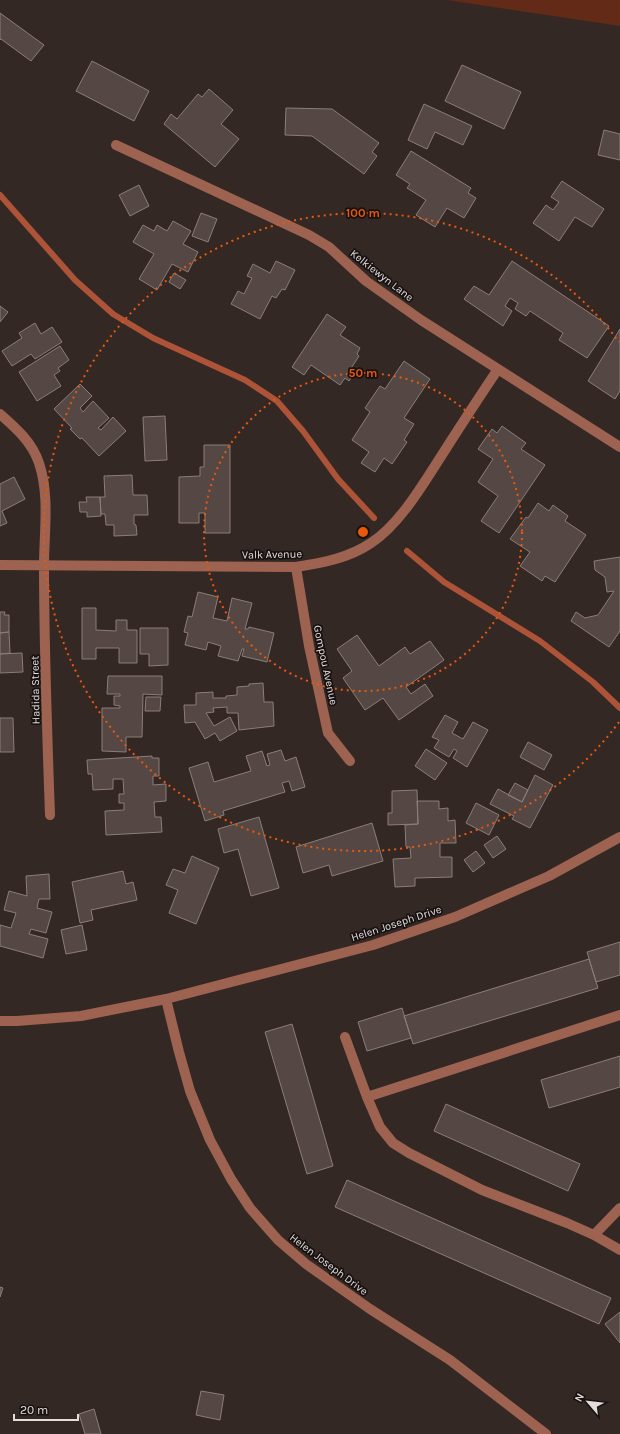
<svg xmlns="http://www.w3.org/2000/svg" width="620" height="1434" font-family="Karla,sans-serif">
  <rect width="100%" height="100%" fill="#342825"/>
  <path fill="#632a18" d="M447,0H620V26Z"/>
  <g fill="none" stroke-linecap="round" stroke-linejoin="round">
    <path stroke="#ad5337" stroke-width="6" d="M0,195L75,280L113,314L153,338L245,380L277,401L303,431L338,479L374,518
      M407,551L444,582L540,641L593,682L620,708"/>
  </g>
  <path fill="#554844" stroke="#8b7d79" d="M0,13L44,45L31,61L1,39L0,40Z
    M92,61L149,91L134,121L76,91Z
    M462,65L521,92L504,129L445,101Z
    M209,89L233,110L221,124L239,139L215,167L164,124L171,114L177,119L198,94L202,97Z
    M424,104L472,126L463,145L435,132L427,149L408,140Z
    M286,108L332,109L379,143L372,152L377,156L364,174L312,136L285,135Z
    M604,130L620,134V160L598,155Z
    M411,151L471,188L468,193L476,198L464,218L447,208L435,227L416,215L426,200L407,188L410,184L396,175Z
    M562,181L604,209L592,227L575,217L559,241L533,223L546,205L553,210L559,202L551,197Z
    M139,185L149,206L130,216L119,195Z
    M201,213L217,219L208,242L192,236Z
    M173,221L191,231L183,244L198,252L188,272L172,264L157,290L139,279L154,254L133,242L143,225L154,231L157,225L167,231Z
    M276,261L295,270L285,290L282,289L276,298L272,296L260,319L231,304L238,291L244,294L252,278L247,276L253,264L270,273Z
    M512,261L609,326L587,358L559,340L563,333L530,311L526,316L515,309L518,303L510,298L505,306L512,311L503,326L464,299L474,286L489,295Z
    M174,273L186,280L180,289L169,282Z
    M0,306L8,312L0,322Z
    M327,314L346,327L340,335L360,348L357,354L359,356L350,370L354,373L349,381L345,378L340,385L311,365L304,375L292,367Z
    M35,323L41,334L52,327L62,342L35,359L31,354L12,366L2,351L22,338L19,333Z
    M620,329V391L615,399L588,381Z
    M60,346L69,360L58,368L60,371L54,375L61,386L37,401L19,372Z
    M404,361L430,379L404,418L414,424L404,440L407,442L392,464L384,458L375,472L361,463L369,452L352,440L370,412L365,408L380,386L385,389Z
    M80,384L92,396L80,408L83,412L93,401L109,418L98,428L101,430L113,417L126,431L99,456L82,438L80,439L70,429L72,428L54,409Z
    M165,416L167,460L145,461L143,417Z
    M502,426L526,443L521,449L545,465L499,533L481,521L498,496L478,482L493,459L478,449L492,429L497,433Z
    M204,445H230V533H205V513H199V523H179V477L200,476V467H204Z
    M132,475L133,495H147L148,515H134V524L136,525L137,535L114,536V525H106L105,514H101L100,497H105L104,476Z
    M14,477L25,499L2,511L7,523L0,526V484Z
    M86,497H100L101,516L87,517V512H80L79,502H87Z
    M538,503L549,511L553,505L568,516L565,521L586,535L555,582L545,576L542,581L520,566L530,552L510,539L526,517L528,518Z
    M620,557V631L609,647L571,621L576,612L585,618L598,615L614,591L607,592L605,577L595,570L594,561Z
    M198,592L218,597L213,618L227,621L232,598L252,603L245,629H248L249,627L274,633L267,662L242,656L244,649H242L238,661L218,656L221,646L208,642L206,650L185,645L188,633L184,632L188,616L192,617Z
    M82,608H96V630L116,631V620H127V630H137V663H119V648H96V659H82Z
    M0,612H5L4,615H9V632L0,633Z
    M140,628H168V665L149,666V654H140Z
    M9,632L10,653L0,654V633Z
    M357,635L379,666L405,647L410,654L430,641L444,660L406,687L411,694L425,684L433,696L399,720L383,698L365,710L343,678L352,671L337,649Z
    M22,653L23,672L0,673V654Z
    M108,676H162V695L143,694L142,737H126V752L102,751V708H120V706L114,705V696H120V694H107Z
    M263,683L264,702H273L274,726L239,730L238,713H227V707L213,708L214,712L206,713L214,726L230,717L237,731L220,741L215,733L205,739L195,722L185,723L184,705H196V693L213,692V698H226V696L237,695V687L249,686V684Z
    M146,697H161L160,711H145Z
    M445,715L458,722L452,733L463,739L473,722L488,730L467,767L453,758L457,751L454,749L449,757L434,748L439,740L432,737Z
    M0,718H13L14,752H0Z
    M528,742L552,755L544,770L520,757Z
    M426,749L447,763L435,780L415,766Z
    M281,750L285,761L296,757L305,787L292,791L289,781L282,783L285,792L223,811L224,815L205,821L189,768L208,762L214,782L251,771L246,756L262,751L267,766L270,765L267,754Z
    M152,756V758H159V776H153V785L166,784V801L154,802L155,817H161L162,832L106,835L105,811L124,810V803H119V794H124L123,779H113V789L93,790L92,774H88L87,760Z
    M535,775L553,785L530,828L512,819L514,816L490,804L498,789L522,802Z
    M515,783L528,790L522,802L508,795Z
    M417,790L418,824L388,825V813H392V791Z
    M417,801H439V809L448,808V821L455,820L456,843H440V857H452V877L415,878V886L395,887L393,859L411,858L410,847H406L405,825L418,824Z
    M476,803L499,815L489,835L466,823Z
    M259,817L279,888L251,896L238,849L224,853L218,829Z
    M372,823L383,861L332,876L329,865L303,873L296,847Z
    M497,836L506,849L493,858L484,845Z
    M476,851L485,863L473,872L464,860Z
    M192,856L219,868L196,924L169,913L178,890L166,885L173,869L185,873Z
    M123,871L126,884L133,882L137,900L91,910L93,920L80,923L72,882Z
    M49,874L50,899H39L37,908L52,912L46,933L31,929L29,934L48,939L43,958L0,946V925L11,928L16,913L4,910L9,891L27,896L26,876Z
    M82,925L87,950L66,954L61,930Z
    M620,942V975L596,982L587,952Z
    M589,959L598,988L413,1044L404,1016Z
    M402,1008L411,1038L367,1051L358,1022Z
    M292,1024L333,1166L307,1174L265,1032Z
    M620,1056V1087L549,1108L541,1080Z
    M446,1104L580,1164L568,1191L434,1131Z
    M347,1180L611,1298L599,1324L335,1207Z
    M0,1287L3,1288L0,1297Z
    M620,1312V1343L605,1324Z
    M201,1391L224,1395L220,1420L196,1415Z
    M94,1409L101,1434H85L79,1414Z"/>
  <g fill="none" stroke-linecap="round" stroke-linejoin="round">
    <path stroke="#9e6250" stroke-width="10" d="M116,145L309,235L329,247L366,281L421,320L620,447
      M0,414C16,428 32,442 39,463C50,496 44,532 44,566C44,649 47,732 50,815
      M0,565L296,567C322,563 349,558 371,543C399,525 422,486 440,458C459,428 478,399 498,369
      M296,567L309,646L328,733L350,761
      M166,999L179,1052L190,1091L210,1140L231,1179L250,1208L278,1240L306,1264L370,1309L450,1360L546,1434
      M0,1021H17L81,1016L166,999L373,945L455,917L549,876L620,837
      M345,1037L367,1097L380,1127L393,1143L409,1153L482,1190L567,1223L594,1235L620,1250
      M367,1097L620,1015
      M594,1235L620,1208"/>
  </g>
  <g fill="none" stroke="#e8590c" stroke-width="2" stroke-dasharray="2 4">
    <circle cx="363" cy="532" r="159"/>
    <path d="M619 722A319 319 0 1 1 619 342"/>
  </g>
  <g text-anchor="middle" stroke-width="3.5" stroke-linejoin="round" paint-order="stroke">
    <g font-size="11" fill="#e4dcda" stroke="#171211">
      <text transform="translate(382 275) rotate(38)" y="4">Kelkiewyn Lane</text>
      <text transform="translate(272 554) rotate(-1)" y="4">Valk Avenue</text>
      <text transform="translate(326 665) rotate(78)" y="4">Gompou Avenue</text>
      <text transform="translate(35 690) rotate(-91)" y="4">Hadida Street</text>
      <text transform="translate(396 923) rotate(-18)" y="4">Helen Joseph Drive</text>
      <text transform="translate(329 1264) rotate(37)" y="4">Helen Joseph Drive</text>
    </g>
  </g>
  <circle cx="363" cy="532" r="6" fill="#e8590c" stroke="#171211" stroke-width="2"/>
  <g font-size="12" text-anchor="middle" font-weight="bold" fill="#e8590c" stroke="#171211" stroke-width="3.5" stroke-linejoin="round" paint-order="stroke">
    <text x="363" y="217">100 m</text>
    <text x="363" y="377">50 m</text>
  </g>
  <g transform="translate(588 1402) rotate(298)" stroke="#171211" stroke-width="3" paint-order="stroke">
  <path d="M0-3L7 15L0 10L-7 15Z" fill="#e4dcda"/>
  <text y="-6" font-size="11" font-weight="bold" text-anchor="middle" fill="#e4dcda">N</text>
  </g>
  <path d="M14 1414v6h64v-6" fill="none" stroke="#e4dcda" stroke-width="2"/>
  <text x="20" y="1414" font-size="12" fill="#e4dcda" stroke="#171211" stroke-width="3" paint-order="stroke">20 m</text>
</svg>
